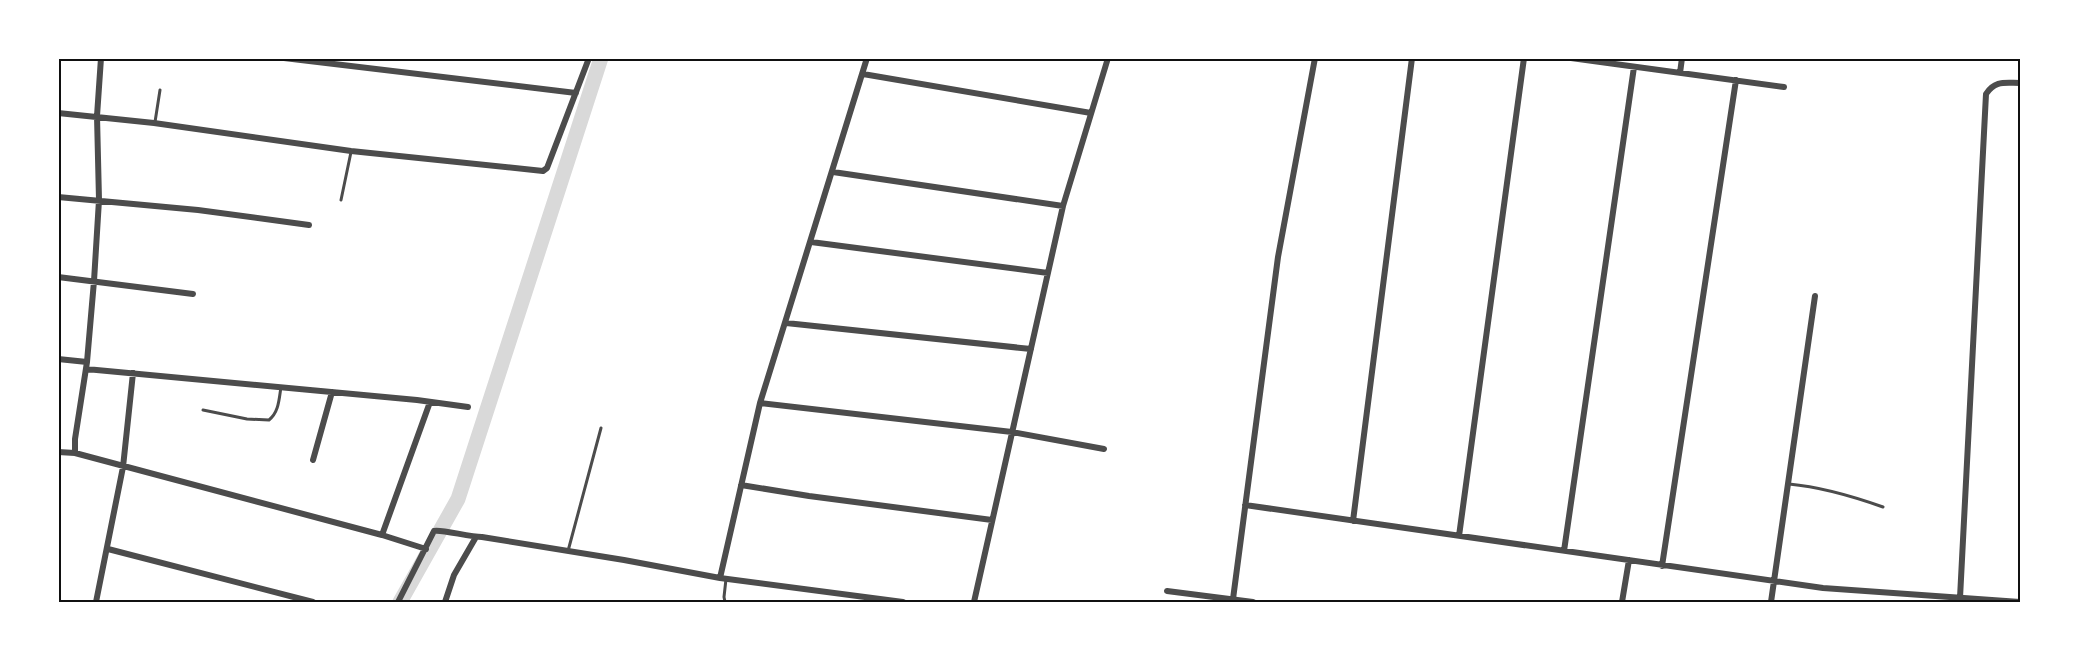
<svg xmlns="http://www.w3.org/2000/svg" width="2079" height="661" font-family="'Open Sans',sans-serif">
  <rect width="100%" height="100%" fill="#fff"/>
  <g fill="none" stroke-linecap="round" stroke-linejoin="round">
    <path stroke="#d9d9d9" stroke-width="15" d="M400,602L458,499L601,58"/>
    <path stroke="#4c4c4c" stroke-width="3" d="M155,122L160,90
      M341,200L351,152
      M203,410L247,419L269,420C279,412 279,399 281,387
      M1789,484C1822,487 1852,496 1883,507
      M568,551L601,428
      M725,602L724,597L726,579"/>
    <path stroke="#4c4c4c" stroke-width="6" d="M284,58L576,93
      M1571,58L1784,87
      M1680,73L1682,58
      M863,74L1091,113
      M58,113L154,123L351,151L543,171L547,168L589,58
      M833,172L1063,206
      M58,197L198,210L309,225
      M811,242L1048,273
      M58,277L193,294
      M786,323L1031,349
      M58,359L87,362
      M86,369L417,400L468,407
      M760,403L1012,432L1104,449
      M58,452L75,453L382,535L426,549
      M75,453V439L87,362L94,281L99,200L97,116L101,58
      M313,460L332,392
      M741,485L809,496L992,520
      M1245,505L1823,588L2020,602
      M1353,521L1412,58
      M382,535L430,402
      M1459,536L1524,58
      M108,549L313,602
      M1564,551L1634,67
      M1662,566L1736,80
      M720,578L760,403L867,58
      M1167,591L1253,602
      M1960,598L1986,94C1995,80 2005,83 2020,83
      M1233,599L1278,257L1315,58
      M96,602L123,467L133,373
      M398,602L434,531C441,529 469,537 482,537L624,560L720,578L903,602
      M445,602L454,575L476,537
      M974,602L1063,206L1108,58
      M1622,602L1629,560
      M1771,602L1815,296"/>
  </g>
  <rect width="2079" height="661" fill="none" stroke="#ffffff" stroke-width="120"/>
  <rect x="60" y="60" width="1959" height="541" fill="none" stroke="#111" stroke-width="2"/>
</svg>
